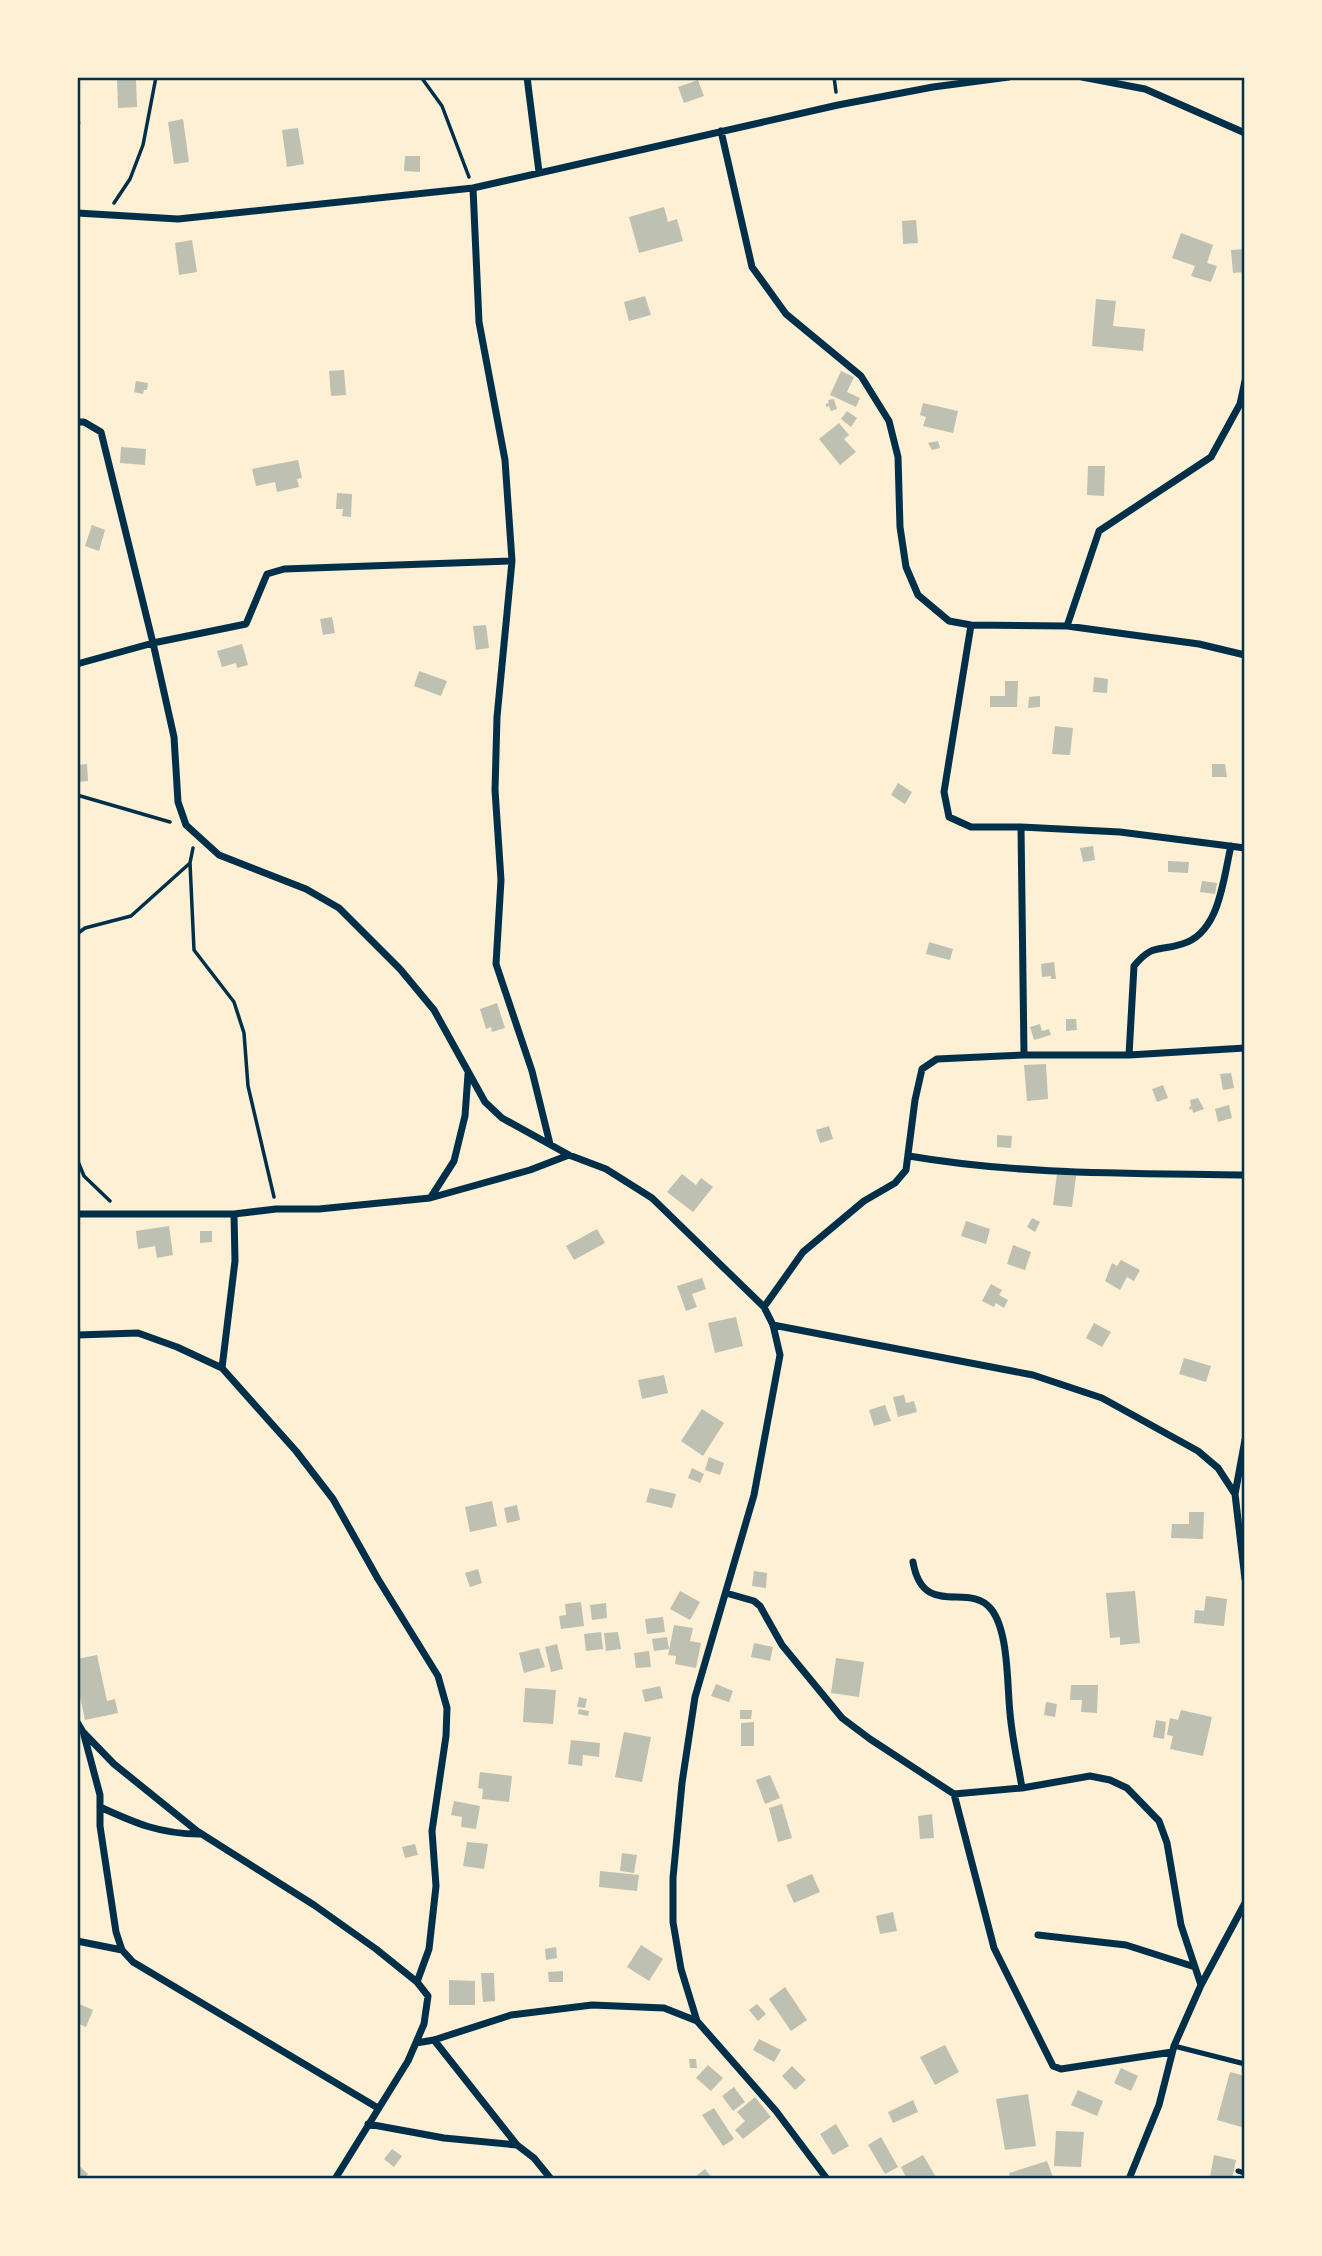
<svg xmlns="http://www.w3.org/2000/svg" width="1322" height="2256" font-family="Poppins,sans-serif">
  <rect width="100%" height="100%" fill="#fdf0d5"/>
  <path fill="#bec0b2" d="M136,79L137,107L118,108L117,80Z
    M698,80L704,96L684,103L678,87Z
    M77,107L81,124H77Z
    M183,119L189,162L174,164L168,122Z
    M298,128L304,164L287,167L282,130Z
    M405,156H420V172L404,171Z
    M664,207L668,222L677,219L683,241L639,253L629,217Z
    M916,220L918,243L903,244L902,221Z
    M1181,233L1213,245L1207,263L1217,266L1211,282L1191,276L1195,266L1172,258Z
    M192,240L197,272L179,275L175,243Z
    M1245,249V272L1233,273L1231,250Z
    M645,296L651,315L629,321L624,302Z
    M1096,299L1116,301L1113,326L1145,329L1143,351L1092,346Z
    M344,370L346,395L331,396L329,371Z
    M841,371L854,377L847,392L860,398L856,407L830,395Z
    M136,381L148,383L147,390H144L143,394L134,392Z
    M834,399L837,409L831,411L829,406L826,407V404L829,403L828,400Z
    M923,403L958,411L953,433L923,426L926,417L920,415Z
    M847,411L857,418L851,427L841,419Z
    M839,423L849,435L844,439L856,452L840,465L819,439Z
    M938,441L940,448L932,450L928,443Z
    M121,447L146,449L145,465L120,463Z
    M298,460L302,478L297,479L299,487L277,492L275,482L256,486L252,469Z
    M1088,466H1105L1104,496L1087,495Z
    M337,493L352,494L351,517L342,516L343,509H336Z
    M92,525L105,530L99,551L85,546Z
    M332,617L335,633L323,635L320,619Z
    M486,625L489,648L476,650L473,626Z
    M242,644L248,665L237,668L236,663L222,667L217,651Z
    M419,671L447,681L441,696L414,686Z
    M1094,677L1108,679L1107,693L1093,692Z
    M1005,681H1018L1017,707H990V696H1005Z
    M1040,696V707L1028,708L1029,697Z
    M1055,726L1073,728L1070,755L1052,754Z
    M87,764L88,781L77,782V765Z
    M1212,764H1225L1227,777H1212Z
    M898,783L912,792L905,804L891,795Z
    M1093,846L1095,860L1083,862L1080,848Z
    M1168,861L1189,862L1188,873L1168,872Z
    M1202,881L1217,883L1215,894L1200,892Z
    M929,942L953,949L950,960L926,954Z
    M1054,962L1056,979H1051V976L1042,977L1041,964Z
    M497,1003L505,1028L492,1032L491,1027L486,1029L480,1009Z
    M1066,1019H1076L1077,1030L1066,1031Z
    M1040,1024L1042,1031L1049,1029L1051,1035L1034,1040L1030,1027Z
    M1046,1064L1048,1099L1027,1101L1024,1065Z
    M1231,1073L1234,1088L1223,1090L1220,1074Z
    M1163,1085L1168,1098L1157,1102L1152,1089Z
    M1198,1098L1204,1109L1193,1113L1192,1109L1190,1110L1189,1107L1191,1106L1190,1100Z
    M1229,1105L1232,1118L1218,1122L1215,1109Z
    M829,1126L833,1139L820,1143L816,1130Z
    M997,1135L1012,1136L1011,1148L997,1147Z
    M682,1174L696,1185L701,1178L713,1187L693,1212L667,1192Z
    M1057,1174L1076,1176L1072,1207L1053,1205Z
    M1032,1218L1040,1222L1035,1232L1027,1227Z
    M966,1221L990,1229L986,1244L961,1236Z
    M169,1226L173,1255L157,1258L155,1246L138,1249L136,1231Z
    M597,1229L605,1243L574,1260L566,1246Z
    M200,1231H212V1242L200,1243Z
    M1013,1245L1031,1252L1025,1270L1007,1264Z
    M1121,1260L1140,1270L1134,1281L1127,1277L1120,1290L1105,1281L1112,1263L1117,1266Z
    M702,1278L706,1289L692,1294L697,1307L686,1311L677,1286Z
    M991,1284L1002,1290L999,1295L1008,1300L1004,1308L996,1303L994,1307L982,1301Z
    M736,1317L743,1346L715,1353L708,1323Z
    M1094,1323L1111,1332L1102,1347L1086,1338Z
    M1184,1358L1211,1366L1206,1382L1179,1374Z
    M664,1375L668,1393L642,1399L638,1380Z
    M904,1395L906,1403L914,1401L917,1412L898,1417L893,1397Z
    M885,1405L891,1421L874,1426L869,1410Z
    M702,1409L724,1423L703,1456L681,1441Z
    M709,1457L724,1463L720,1475L705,1470Z
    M692,1468L704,1474L700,1483L688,1478Z
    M650,1488L676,1494L672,1508L646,1502Z
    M492,1501L497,1526L470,1532L465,1507Z
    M517,1505L520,1520L507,1523L504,1508Z
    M1189,1512H1204L1203,1539L1171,1538L1172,1524H1189Z
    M478,1569L482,1583L470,1587L465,1573Z
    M754,1571L767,1573L766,1588L752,1586Z
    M680,1591L700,1602L690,1620L670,1609Z
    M1135,1591L1140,1643L1120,1645V1637L1110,1638L1106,1593Z
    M1206,1596L1227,1599L1224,1626L1194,1623L1195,1610L1204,1611Z
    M581,1602L584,1626L561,1629L559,1616L566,1615L565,1604Z
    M606,1603L607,1618L592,1620L590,1605Z
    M663,1617L665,1632L647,1634L645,1619Z
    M674,1625L693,1628L690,1641L701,1643L696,1668L675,1664L676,1656L668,1655Z
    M601,1632L603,1649L586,1651L584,1634Z
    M618,1632L621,1649L606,1651L604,1633Z
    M667,1637L669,1649L654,1651L652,1639Z
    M754,1643L773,1647L770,1661L751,1657Z
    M557,1644L563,1669L551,1672L545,1647Z
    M539,1648L545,1667L524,1673L519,1653Z
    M649,1651L651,1667L636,1668L634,1653Z
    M97,1655L107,1701L115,1699L118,1713L85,1720L77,1683V1659Z
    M836,1658L864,1662L859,1697L831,1693Z
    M716,1684L733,1691L729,1702L711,1696Z
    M1071,1685H1098L1097,1713L1081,1712L1082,1700H1070Z
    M660,1686L663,1698L645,1702L642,1690Z
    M525,1688L556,1690L553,1724L523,1722Z
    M579,1697L587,1699L585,1708L577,1707Z
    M1046,1702L1057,1704L1055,1717L1044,1715Z
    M579,1709L589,1711L588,1716L578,1714Z
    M740,1710H752L751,1719H740Z
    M1181,1710L1212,1717L1203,1756L1170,1749L1173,1736L1167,1735L1170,1718L1178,1720Z
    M1156,1720L1166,1722L1164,1739L1153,1737Z
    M754,1722V1746H741V1723Z
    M624,1732L651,1737L642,1782L615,1777Z
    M571,1740L600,1743L599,1757L583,1755L582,1766L568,1764Z
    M480,1772L512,1776L509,1802L482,1799L483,1789L478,1788Z
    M770,1775L780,1798L765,1804L756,1780Z
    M454,1801L480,1806L476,1829L461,1827L462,1817L451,1815Z
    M782,1804L792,1838L778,1842L769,1808Z
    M932,1814L934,1838L920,1839L918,1816Z
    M467,1842L488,1844L484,1869L463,1866Z
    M415,1844L418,1855L405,1858L402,1847Z
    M622,1853L637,1855L634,1873L620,1871Z
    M600,1871L639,1875L637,1891L599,1887Z
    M812,1874L820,1892L794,1903L786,1885Z
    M893,1912L897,1931L880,1934L876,1916Z
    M641,1945L663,1959L649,1981L627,1967Z
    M556,1947L557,1958L546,1960L545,1949Z
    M563,1971V1982H549L548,1972Z
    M481,1973H494L495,2001L483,2002Z
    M449,1980L475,1981V2005H449Z
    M785,1987L807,2020L791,2031L769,1999Z
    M77,2003L93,2010L86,2027L77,2023Z
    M757,2004L766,2014L758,2021L749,2010Z
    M759,2039L781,2050L774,2062L753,2050Z
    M945,2045L959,2072L935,2085L920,2057Z
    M689,2059H696L697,2068H690Z
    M708,2065L723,2078L711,2091L696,2078Z
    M792,2066L806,2080L795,2090L782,2076Z
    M1121,2068L1138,2076L1131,2091L1114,2083Z
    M1230,2072L1245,2076V2128L1217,2120Z
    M734,2087L745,2102L733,2111L722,2096Z
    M1078,2090L1103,2101L1097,2116L1071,2105Z
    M1028,2094L1036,2146L1005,2150L996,2099Z
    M755,2097L771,2117L743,2139L735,2130L745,2121L737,2112Z
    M913,2100L918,2112L893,2123L888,2112Z
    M714,2108L734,2139L723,2146L702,2115Z
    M836,2124L849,2146L833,2155L820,2134Z
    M1056,2131L1084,2132L1081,2167L1054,2166Z
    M881,2137L898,2167L885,2174L868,2145Z
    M392,2149L402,2156L394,2167L384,2159Z
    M923,2155L937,2179H907L901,2167Z
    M1214,2155L1236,2160L1232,2179L1210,2177Z
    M1047,2161L1053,2177L1046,2179H1011L1009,2173Z
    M77,2164L88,2174L84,2179H77Z
    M705,2169L713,2179H692Z"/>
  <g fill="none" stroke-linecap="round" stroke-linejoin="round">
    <path stroke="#003049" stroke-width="3.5" d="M421,77L442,106L469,177
      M834,77L836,92
      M114,203L130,179L143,145L156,77
      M77,795L170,822
      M193,848L190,863L194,950L234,1002L244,1033L248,1086L274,1197
      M77,934L85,928L131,916L190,863
      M77,1159L84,1176L110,1201"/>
    <path stroke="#003049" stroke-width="5" d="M1174,2046L1245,2064
      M1238,2171L1245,2173"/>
    <path stroke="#003049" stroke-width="7" d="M527,77L539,172
      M1082,77L1145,89L1245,133
      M721,131L752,267L786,314L861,376L889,421L898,457L900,527L906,567L918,595L949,621L971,625L1067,626L1199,644L1245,655
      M473,188L479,322L505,460L512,561L497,717L495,790L501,880L496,964L532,1071L550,1144
      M77,213L178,219L473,188L838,105L933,87L1009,77
      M77,422H84L101,432L153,643L174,737L178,802L186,825L219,855L306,889L339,908L400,969L434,1010L485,1102L502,1118L569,1155L606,1169L652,1198L764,1307L773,1325L780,1355L754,1495L695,1697L682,1783L673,1878V1922L681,1969L697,2021L776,2111L827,2179
      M971,625L944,792L949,817L971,827H1021L1120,832L1245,848
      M1067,626L1099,531L1211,457L1240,404L1245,381
      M77,664L153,643L246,624L267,574L284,569L512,561
      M1021,827L1024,1055
      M1129,1055L1134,966C1153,943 1158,952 1182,944C1220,933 1223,879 1231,846
      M909,1156C1018,1175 1135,1173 1245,1175
      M431,1197L454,1161L465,1116L468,1074
      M77,1214H234L276,1209H319L430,1198L530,1170L569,1155
      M764,1307L803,1252L864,1201L895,1183L906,1170L915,1100L922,1069L937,1059L1024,1055H1129L1245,1048
      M773,1325L1033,1375L1102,1398L1198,1451L1218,1468L1235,1494
      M77,1335L138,1333L177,1347L222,1368L296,1451L333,1499L378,1579L438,1676L447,1708L446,1736L432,1831L436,1886L429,1949L417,1982
      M222,1368L235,1261L234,1214
      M1245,1440L1235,1494L1245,1579
      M913,1562C923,1620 969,1581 991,1609C1009,1631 1007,1686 1010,1713C1012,1738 1018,1763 1022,1788
      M726,1593L754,1601L760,1606L782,1645L842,1718L870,1739L954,1794L1022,1788L1090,1776L1110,1780L1127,1788L1159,1821L1167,1843L1181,1925L1201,1985
      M77,1722L83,1732L114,1764L197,1831L314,1905L376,1949L417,1982L428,1996L424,2024L408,2061L335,2179
      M84,1735L100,1795V1826L116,1932L122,1950L133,1962L378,2108
      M954,1794L994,1948L1053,2066L1061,2069L1172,2052
      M100,1807C135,1823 160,1834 199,1834
      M1038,1935L1126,1945L1195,1967
      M77,1941L122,1950
      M434,2040L517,2145L534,2158L551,2179
      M416,2043L434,2040L511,2015L592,2005L664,2008L697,2021
      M368,2124L444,2138L517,2145
      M1129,2179L1159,2105L1174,2046L1201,1985L1245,1903"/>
  </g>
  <rect width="1322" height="2256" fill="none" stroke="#fdf0d5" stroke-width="158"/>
  <rect x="79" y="79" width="1164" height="2098" fill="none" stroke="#003049" stroke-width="2.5"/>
</svg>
